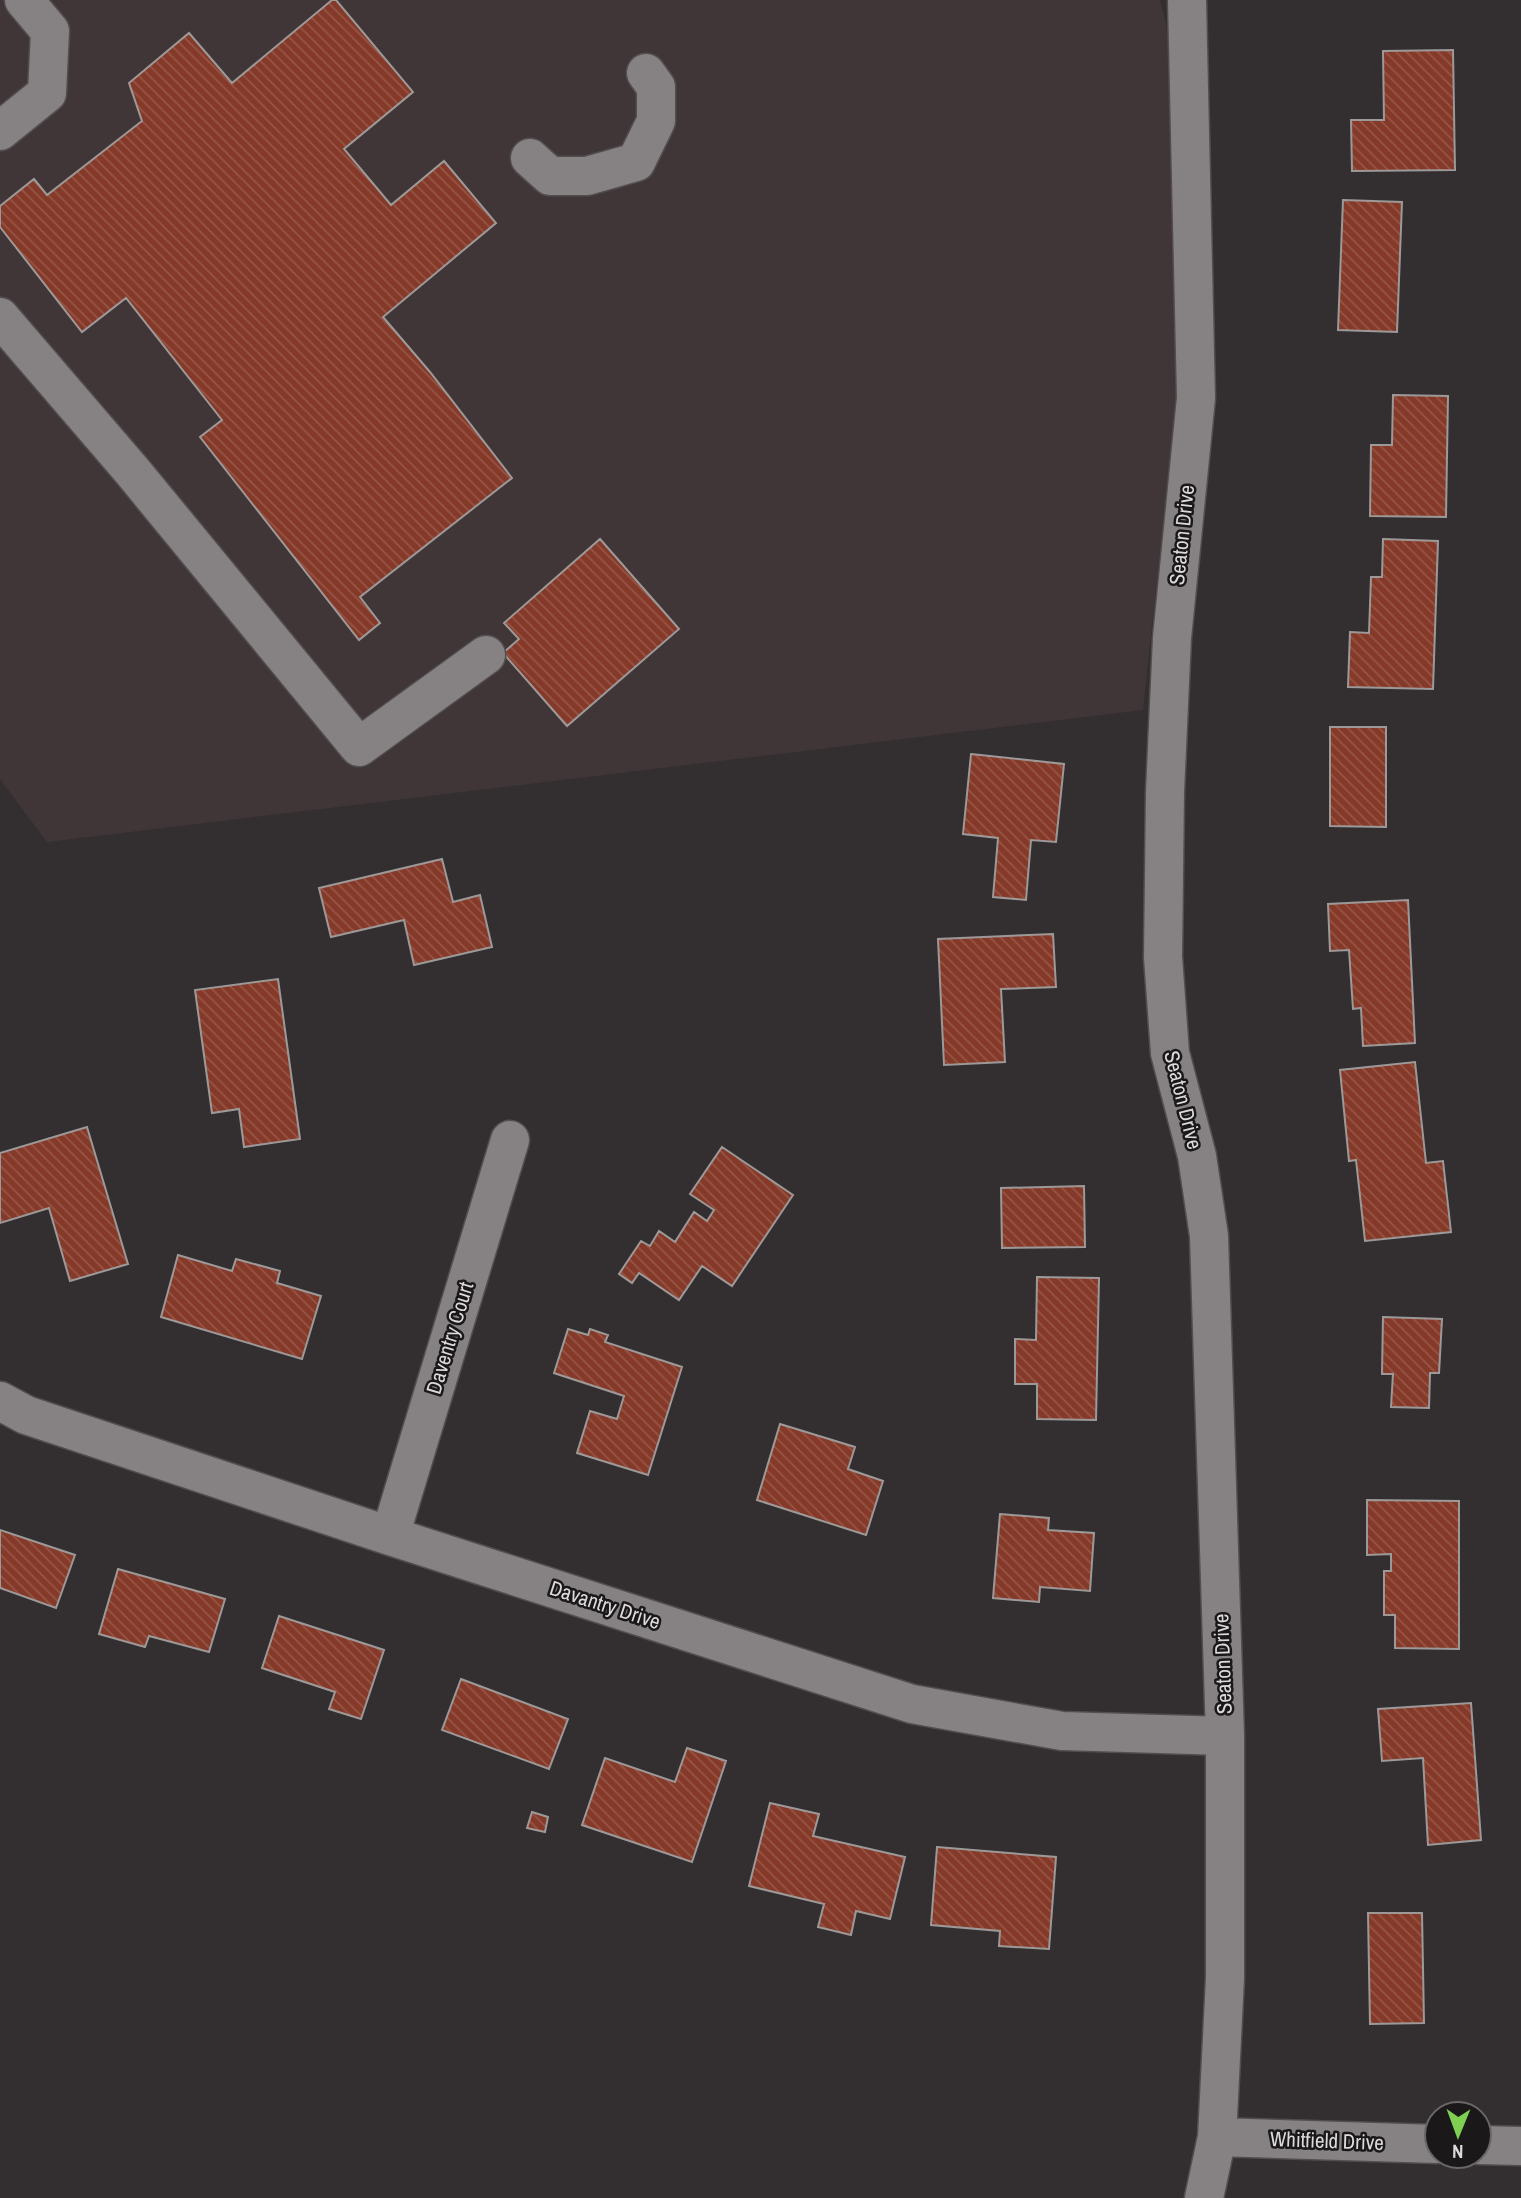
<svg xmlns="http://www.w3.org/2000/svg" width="1521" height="2198" font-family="'Archivo Narrow',sans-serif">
  <defs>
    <pattern id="building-back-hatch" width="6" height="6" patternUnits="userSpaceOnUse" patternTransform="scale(1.75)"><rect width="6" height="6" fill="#853928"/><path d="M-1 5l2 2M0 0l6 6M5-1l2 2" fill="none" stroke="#965547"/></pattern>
  </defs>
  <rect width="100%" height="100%" fill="#332f30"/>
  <path fill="#413637" d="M0,0H1160L1201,164L1143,710L47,842L0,779Z"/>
  <path fill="url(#building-back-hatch)" stroke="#9d9998" stroke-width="2" d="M332,0H336L413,92L344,149L391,205L444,161L496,223L383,317L430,372L512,478L360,597L380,623L359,640L200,437L222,420L126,298L82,332L0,227V206L34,179L47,195L142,121L129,83L189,33L232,83Z
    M1453,50L1455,170L1352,171L1351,120H1384L1383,51Z
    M1343,200L1402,202L1397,332L1338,330Z
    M1393,395L1448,396L1446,517L1370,516L1371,445H1392Z
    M600,539L679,629L567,726L503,653L519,639L504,623Z
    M1383,539L1438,541L1433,689L1348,687L1350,632L1369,633L1371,577H1382Z
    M1330,727H1386V827L1330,826Z
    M971,754L1064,764L1056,842L1031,840L1026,900L993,897L998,838L963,834Z
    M442,859L453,902L480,895L492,947L414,965L404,920L331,937L319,888Z
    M1408,900L1415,1043L1363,1046L1361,1008L1353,1009L1349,950L1330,951L1328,904Z
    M1053,934L1056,987L1001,989L1005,1062L944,1065L938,939Z
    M278,979L300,1139L244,1147L239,1109L212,1113L195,990Z
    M1415,1062L1426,1163L1443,1161L1451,1232L1365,1241L1356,1160L1349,1161L1340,1070Z
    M87,1127L128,1264L70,1281L49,1208L0,1223V1153Z
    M722,1147L793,1195L732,1286L702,1266L679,1300L639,1273L632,1283L619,1274L641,1241L650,1246L659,1231L675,1242L694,1212L707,1221L714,1210L690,1194Z
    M1084,1186L1085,1247L1002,1248L1001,1188Z
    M178,1255L232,1271L236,1259L280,1271L277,1283L321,1296L302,1359L161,1317Z
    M1037,1277L1099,1278L1096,1420L1037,1419V1384H1015V1339L1036,1340Z
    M1383,1317L1442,1319L1439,1373H1430L1429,1408L1391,1407L1393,1374H1382Z
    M568,1329L588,1335L590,1329L608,1335L605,1342L682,1367L648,1475L577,1453L590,1411L617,1419L624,1396L554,1373Z
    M780,1424L855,1447L848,1469L883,1481L866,1535L757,1500Z
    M1367,1500L1459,1501V1649L1395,1648V1615H1384V1571H1391V1554L1367,1555Z
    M1000,1514L1049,1518L1048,1530L1094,1533L1090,1591L1040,1587L1039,1602L993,1598Z
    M0,1530L75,1555L56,1608L0,1588Z
    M118,1569L225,1599L209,1652L149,1636L145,1647L99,1634Z
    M279,1616L384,1650L361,1719L329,1709L335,1692L262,1668Z
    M461,1679L568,1719L549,1769L442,1730Z
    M1471,1703L1481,1840L1428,1845L1423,1758L1382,1761L1378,1709Z
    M687,1748L726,1761L692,1862L582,1825L605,1758L675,1782Z
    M770,1803L819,1814L813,1836L905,1857L890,1919L856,1911L851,1935L818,1927L824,1904L749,1886Z
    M532,1812L548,1817L545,1832L527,1828Z
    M937,1847L1056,1857L1049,1949L999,1946L1000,1931L931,1925Z
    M1368,1913H1422L1424,2023L1370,2024Z"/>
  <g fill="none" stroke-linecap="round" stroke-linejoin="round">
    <defs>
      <path id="minor" d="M1187,0L1196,398L1172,638L1165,792L1163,957L1170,1053L1197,1156L1209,1236L1225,1736V1978L1217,2137L1204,2198
        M0,131L47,93L50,31L24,0
        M530,158L550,176H587L636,162L656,121V87L646,73
        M0,317L133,472L359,747L486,655
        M0,1401L26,1415L390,1536L912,1704L1062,1731L1225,1736
        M390,1536L510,1140
        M1217,2137L1437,2144
        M1479,2145L1521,2146"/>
    </defs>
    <use href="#minor" stroke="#514e4f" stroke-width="41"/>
    <use href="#minor" stroke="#868182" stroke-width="38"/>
  </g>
  <g text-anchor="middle" stroke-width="5" stroke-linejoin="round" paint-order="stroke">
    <g font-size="21" fill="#dddadb" stroke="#1a1818">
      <text transform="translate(1182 535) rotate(-84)" y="7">Seaton Drive</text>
      <text transform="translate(1183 1100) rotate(76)" y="7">Seaton Drive</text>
      <text transform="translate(450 1338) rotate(-73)" y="7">Daventry Court</text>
      <text transform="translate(605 1605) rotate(18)" y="7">Davantry Drive</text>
      <text transform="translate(1223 1664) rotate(-92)" y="7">Seaton Drive</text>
      <text transform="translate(1327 2141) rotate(2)" y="7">Whitfield Drive</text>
    </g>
  </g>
  <g transform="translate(1458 2135) rotate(181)"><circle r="33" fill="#1a1818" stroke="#686666" stroke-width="2"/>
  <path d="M0-5L12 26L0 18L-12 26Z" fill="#7fd052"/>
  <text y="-10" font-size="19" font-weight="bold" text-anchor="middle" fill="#dddadb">N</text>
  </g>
</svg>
